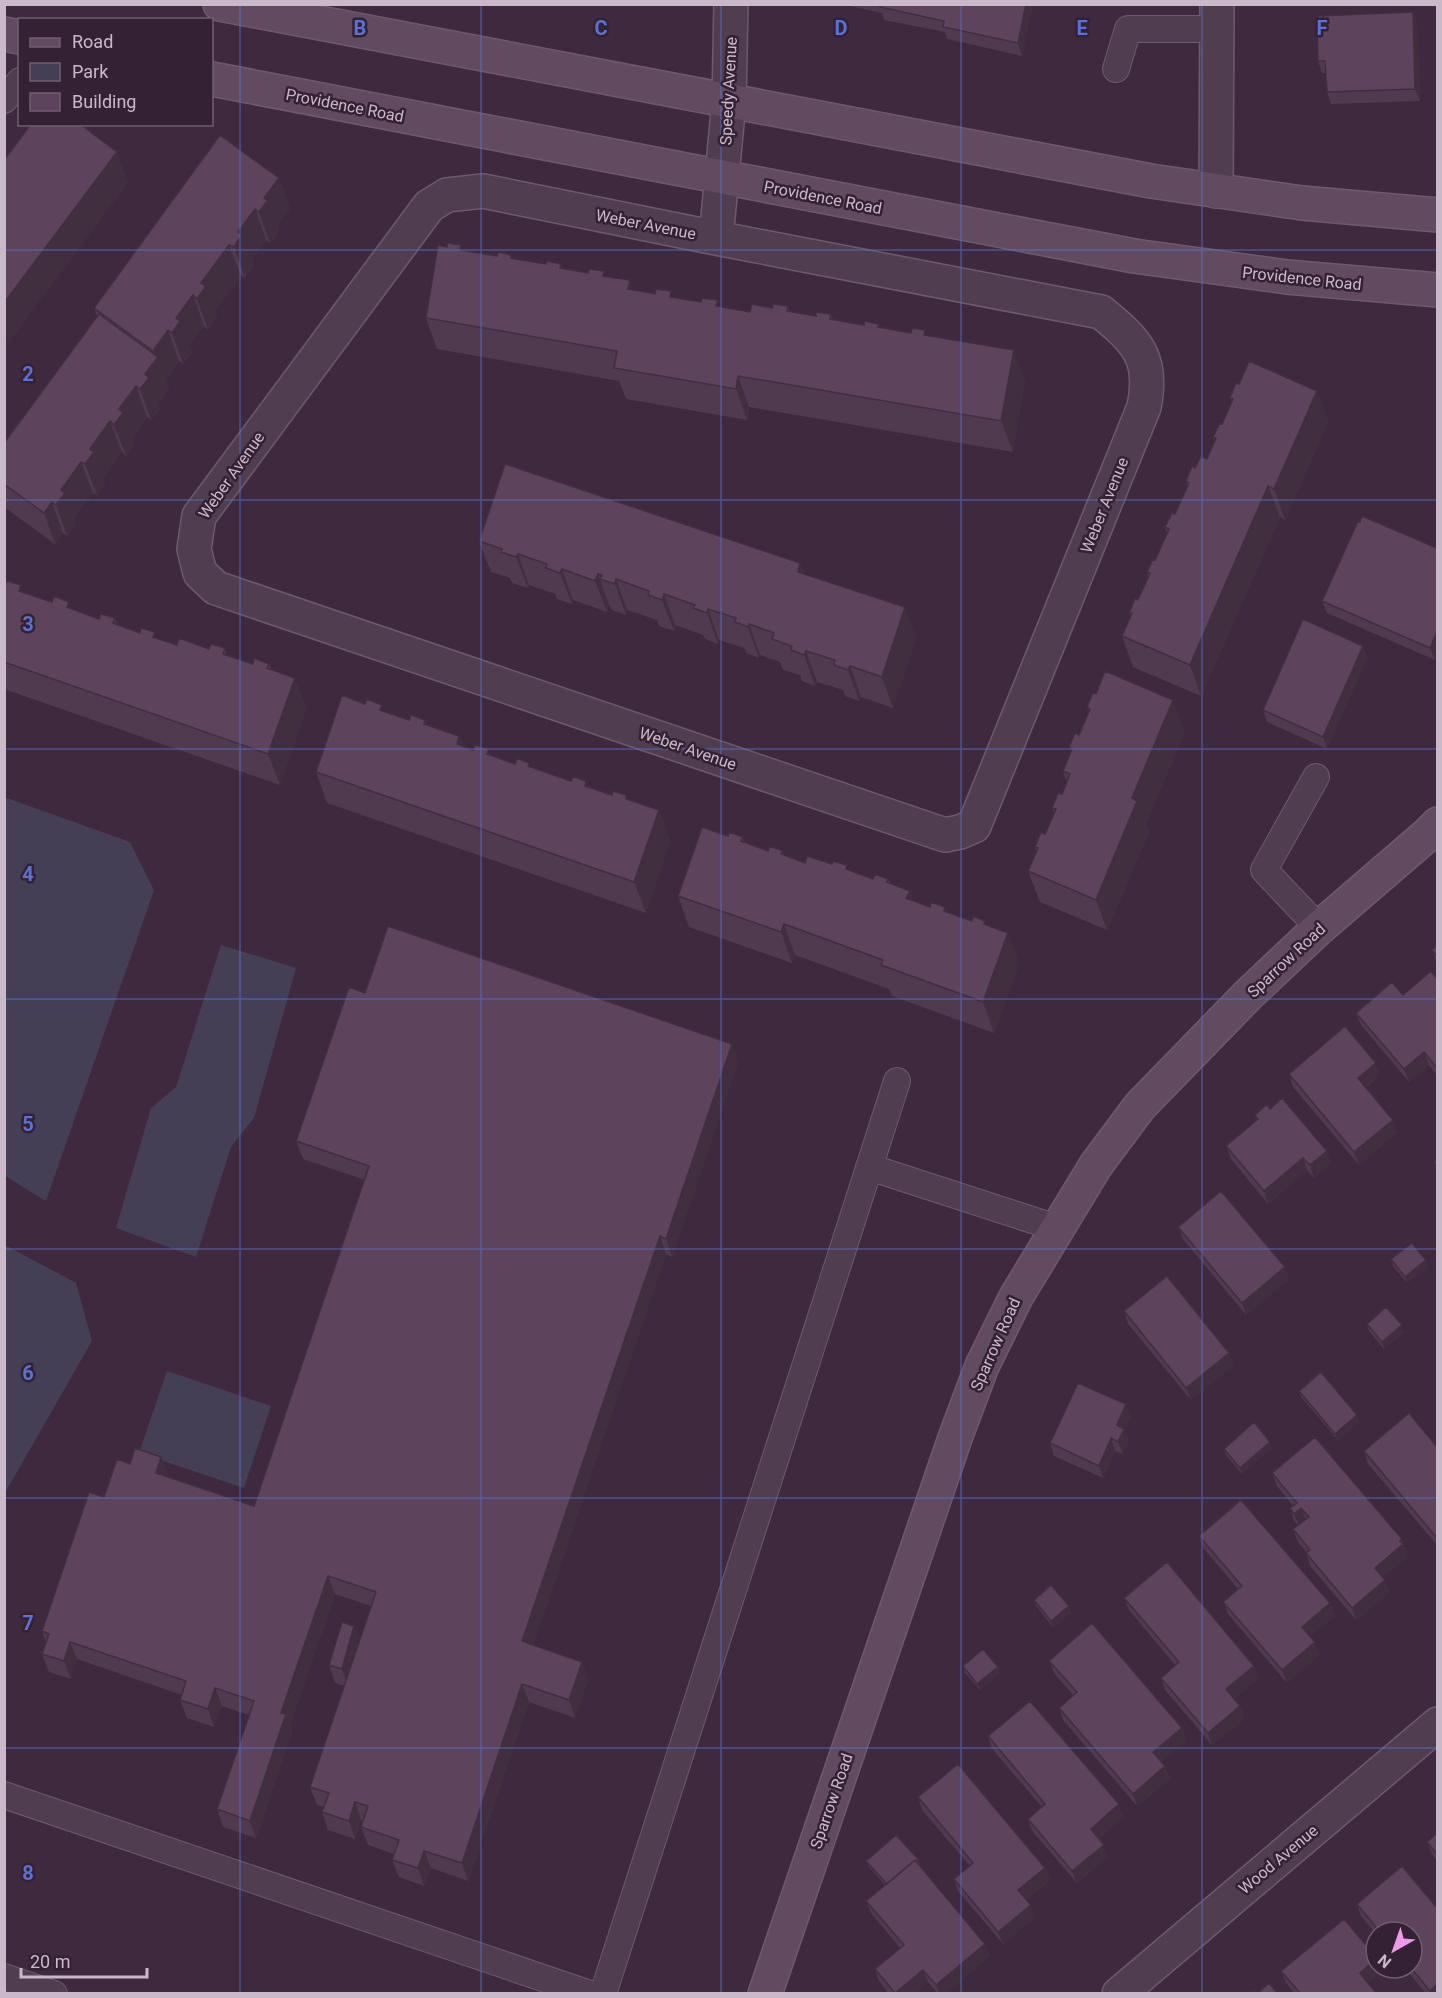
<svg xmlns="http://www.w3.org/2000/svg" width="1442" height="1998" font-family="Roboto,sans-serif">
  <rect width="100%" height="100%" fill="#3f293f"/>
  <path fill="#453f56" d="M4,797L130,842L154,890L46,1201L5,1176Z
    M221,945L296,968L254,1118L231,1147L196,1257L116,1228L151,1108L176,1087Z
    M5,1245L76,1283L92,1341L5,1493Z
    M167,1371L271,1406L244,1488L139,1453Z"/>
  <g fill="none" stroke-linecap="round" stroke-linejoin="round">
    <defs>
      <path id="lane" d="M1116,69L1128,29H1217
        M4,100L20,81
        M1316,777L1264,870L1319,928
        M869,1167L1057,1228
        M4,1795L590,1994
        M4,1977L54,1994
        M603,1994L897,1081"/>
      <path id="street" d="M1216,191L1217,4
        M716,238L483,191L447,195L429,206L199,516L194,549L200,573L216,588L945,835L960,832L974,826L1144,407C1154,358 1137,341 1101,312L716,238L729,102L731,4
        M1119,1994L1438,1724"/>
      <path id="secondary" d="M220,4L1151,181L1302,203L1438,215
        M4,34L20,37
        M212,79L1134,256L1287,277L1438,290
        M765,1994L955,1438L982,1366L1016,1297L1096,1165L1140,1106L1248,995L1319,928L1427,835L1438,824"/>
    </defs>
    <use href="#lane" stroke="#6d5a6c" stroke-width="28"/>
    <use href="#street" stroke="#6d5a6c" stroke-width="36"/>
    <use href="#secondary" stroke="#6d5a6c" stroke-width="36"/>
    <use href="#lane" stroke="#503d4f" stroke-width="26"/>
    <use href="#street" stroke="#503d4f" stroke-width="33"/>
    <use href="#secondary" stroke="#624b60" stroke-width="33"/>
  </g>
  <path fill="#503a4f" d="M841,4H1033L1022,56L947,39L945,32L884,20L882,13Z
    M1413,12L1417,24L1420,101L1331,104L1327,92L1326,73H1322L1318,61Z
    M279,178L290,209L277,226L279,231L270,243L266,240L251,261L254,266L245,278L241,276L215,311L217,317L208,330L204,326L189,346L192,352L183,364L179,361L166,379L169,388L158,403L160,409L151,420L147,417L132,438L134,444L126,456L122,452L103,478L105,483L97,495L93,493L74,518L76,524L67,536L63,533L55,544L4,507V443L97,316L94,308Z
    M447,247L546,264H561L563,269L606,277L633,290L720,307L750,312L772,308L788,306L790,312L816,316L831,314L833,319L864,325L879,324L880,327L927,335L1025,381L1013,452L749,407L747,420L626,399L619,381L437,349L426,318Z
    M1239,384L1317,391L1328,422L1285,520L1280,517L1201,696L1133,667L1122,636L1131,617L1129,613L1138,600L1148,577L1147,572L1155,560L1167,533L1165,527L1175,514L1187,486L1186,481L1195,468L1207,459L1215,441L1213,437L1222,424L1232,403L1230,398Z
    M479,541L800,563L804,574L905,607L916,638L893,708L861,697L859,701L845,696L843,690L817,682L815,686L802,681L800,675L783,670L780,662L760,655L759,658L746,653L744,648L719,640L718,644L705,639L703,635L675,625L674,631L659,626L657,620L627,610L626,615L612,610L609,605L607,612L573,600L572,604L557,599L555,594L529,585L528,588L512,583L510,578L491,572Z
    M1437,548L1435,660L1327,613L1322,601Z
    M4,586L99,619L115,618L117,625L177,645L209,649L225,648L227,656L253,664H269L272,670L295,678L306,709L280,785L4,689Z
    M1363,646L1367,658L1327,749L1267,722L1263,710Z
    M365,704L409,720H425L427,725L459,736L463,746L515,764L531,767L659,810L670,841L646,913L327,803L316,772Z
    M1087,707L1185,731L1146,824L1149,832L1107,930L1040,902L1028,871L1036,852L1035,847L1045,834L1054,813L1052,808L1062,794L1067,782L1063,771L1071,752L1069,747L1079,735L1089,711Z
    M743,837L744,842L768,851H783L784,855L805,863L849,870L873,879H888L890,883L910,891L913,901L1008,933L1019,964L994,1033L892,996L889,989L795,955L792,963L689,927L678,896Z
    M1437,945V963L1432,950Z
    M1437,979V1075L1429,1065L1409,1082L1361,1025L1356,1013L1403,995Z
    M365,993L732,1044L738,1062L672,1257L666,1254L533,1645L582,1662L588,1680L575,1718L529,1702L468,1881L431,1868L424,1886L399,1877L392,1860L394,1854L368,1845L361,1827L363,1821L361,1820L355,1839L328,1830L322,1812L324,1807L317,1805L310,1787L344,1686L335,1683L329,1665L354,1626L360,1641L371,1606L335,1594L290,1725L292,1732L256,1838L223,1827L217,1809L249,1715L222,1706L214,1727L187,1718L180,1700L182,1695L77,1659L71,1679L49,1672L42,1654L46,1643L42,1631L104,1497L130,1464L161,1457L168,1475L167,1477L254,1506L365,1180L303,1159L296,1141Z
    M1289,1074L1380,1075L1366,1088L1397,1132L1359,1165L1293,1087Z
    M1270,1109L1331,1163L1314,1178L1307,1170L1268,1204L1231,1159L1226,1146L1257,1121L1255,1115Z
    M1178,1227L1289,1279L1246,1315L1183,1239Z
    M1391,1259L1426,1260L1428,1267L1407,1283L1393,1266Z
    M1124,1311L1234,1365L1191,1400L1128,1324Z
    M1367,1324L1404,1332L1384,1349L1369,1331Z
    M1299,1391L1359,1421L1338,1440L1301,1397Z
    M1126,1404L1130,1417L1125,1430L1129,1441L1123,1454L1115,1451L1103,1478L1054,1456L1050,1443Z
    M1270,1442L1272,1448L1242,1474L1226,1455L1224,1449Z
    M1437,1447V1545L1368,1464L1364,1451Z
    M1272,1473L1402,1539L1407,1557L1383,1577L1390,1592L1356,1620L1310,1566L1306,1553H1307L1298,1542L1293,1529L1298,1525L1294,1521L1290,1508L1293,1506L1277,1486Z
    M1199,1536L1330,1603L1335,1616L1310,1636L1320,1654L1287,1683L1228,1614L1223,1602L1238,1589L1204,1549Z
    M1124,1598L1254,1666L1259,1678L1234,1699L1240,1706L1244,1719L1212,1745L1165,1690L1161,1678L1175,1665L1129,1610Z
    M1034,1600L1071,1612L1053,1627L1036,1606Z
    M1049,1661L1182,1728L1186,1740L1161,1762L1165,1766L1170,1779L1137,1806L1063,1720L1059,1708L1073,1695L1054,1673Z
    M963,1666L1000,1673L980,1690L965,1673Z
    M988,1736L1124,1817L1099,1838L1108,1857L1077,1883L1032,1831L1028,1819L1042,1807L992,1749Z
    M918,1797L1045,1868L1050,1880L1026,1900L1035,1917L1003,1944L958,1891L954,1879L970,1866L922,1810Z
    M1437,1833V1861L1432,1854L1427,1842Z
    M918,1859L920,1866L985,1944L990,1956L945,1994H938L928,1982L914,1994H889L879,1981L875,1969L900,1948L871,1913L866,1901L885,1885L869,1867L866,1861Z
    M1402,1866L1437,1908V1994H1426L1405,1968H1412V1932H1376V1934L1361,1916L1357,1904Z
    M1381,1968L1382,1971L1368,1983L1377,1994H1295L1286,1983L1281,1971Z"/>
  <path fill="#412f40" d="M1026,4H1033L1022,56L1018,43Z
    M1413,12L1417,24L1420,101L1415,89Z
    M117,152L128,183L4,349V303Z
    M279,178L290,209L277,226L279,231L270,243L259,212L264,198Z
    M255,209L266,240L251,261L254,266L245,278L234,247L238,232Z
    M229,245L241,276L215,311L217,317L208,330L197,299L201,283Z
    M630,280L641,311L628,289Z
    M193,295L204,326L189,346L192,352L183,364L172,333L176,318Z
    M168,330L179,361L166,379L169,388L158,403L160,409L151,420L140,389L145,374L156,359L153,351Z
    M1014,350L1025,381L1013,452L1001,421Z
    M738,376L749,407L747,420L736,389Z
    M136,386L147,417L132,438L134,444L126,456L114,425L119,409Z
    M1317,391L1328,422L1285,520L1274,489Z
    M110,421L122,452L103,478L105,483L97,495L85,464L90,449Z
    M81,462L93,493L74,518L76,524L67,536L56,505L61,490Z
    M1268,486L1280,517L1201,696L1190,665Z
    M52,502L63,533L55,544L44,513Z
    M518,554L529,585L528,588L516,557Z
    M800,563L811,594L798,572Z
    M562,569L573,600L572,604L560,573Z
    M598,574L609,605L607,612L595,581Z
    M616,579L627,610L626,615L615,584Z
    M664,594L675,625L674,631L662,600Z
    M905,607L916,638L893,708L882,677Z
    M708,609L719,640L718,644L707,613Z
    M749,624L760,655L759,658L748,627Z
    M1437,632V654L1435,660L1430,648Z
    M1363,646L1367,658L1327,749L1323,737Z
    M806,651L817,682L815,686L804,655Z
    M850,666L861,697L859,701L848,670Z
    M295,678L306,709L280,785L268,754Z
    M1173,700L1185,731L1146,824L1149,832L1107,930L1096,900L1132,798Z
    M459,736L471,767L457,744Z
    M659,810L670,841L646,913L634,882Z
    M910,891L921,922L906,898Z
    M784,924L795,955L792,963L781,932Z
    M1008,933L1019,964L994,1033L983,1002Z
    M732,1044L738,1062L672,1257L666,1239Z
    M1424,1052L1429,1065L1409,1082L1404,1069Z
    M1376,1063L1380,1075L1362,1091L1358,1078Z
    M1393,1120L1397,1132L1359,1165L1354,1152Z
    M1327,1151L1331,1163L1314,1178L1310,1165Z
    M1303,1158L1307,1170L1268,1204L1264,1191Z
    M660,1236L666,1254L529,1659L522,1641Z
    M1426,1260L1428,1267L1407,1283L1405,1277Z
    M1285,1267L1289,1279L1246,1315L1242,1303Z
    M1402,1325L1404,1332L1384,1349L1382,1342Z
    M1229,1353L1234,1365L1191,1400L1186,1388Z
    M1126,1404L1130,1417L1125,1430L1129,1441L1123,1454L1118,1442L1117,1425Z
    M1357,1415L1359,1421L1338,1440L1335,1434Z
    M1111,1438L1115,1451L1103,1478L1099,1466Z
    M1270,1442L1272,1448L1242,1474L1240,1468Z
    M161,1457L168,1475L162,1491L156,1473Z
    M1301,1508L1306,1520L1299,1526L1294,1514Z
    M1402,1539L1407,1557L1380,1580L1375,1568Z
    M328,1576L335,1594L290,1725L292,1732L256,1838L250,1821L281,1713Z
    M1385,1580L1390,1592L1356,1620L1352,1608Z
    M1330,1603L1335,1616L1307,1639L1302,1627Z
    M1069,1606L1071,1612L1053,1627L1051,1621Z
    M354,1626L361,1644L348,1687L342,1669Z
    M70,1642L77,1659L71,1679L64,1661Z
    M1315,1642L1320,1654L1287,1683L1282,1670Z
    M582,1662L588,1680L575,1718L569,1700Z
    M1254,1666L1259,1678L1231,1702L1226,1689Z
    M998,1667L1000,1673L980,1690L977,1684Z
    M522,1684L529,1702L468,1881L462,1863Z
    M215,1688L222,1706L214,1727L208,1709Z
    M1240,1706L1244,1719L1212,1745L1208,1733Z
    M1182,1728L1186,1740L1158,1765L1153,1752Z
    M1165,1766L1170,1779L1137,1806L1133,1794Z
    M355,1802L361,1820L355,1839L349,1821Z
    M1119,1804L1124,1817L1095,1841L1091,1829Z
    M1104,1845L1108,1857L1077,1883L1072,1871Z
    M424,1851L431,1868L424,1886L418,1868Z
    M1045,1868L1050,1880L1022,1903L1018,1890Z
    M1031,1905L1035,1917L1003,1944L998,1932Z
    M985,1944L990,1956L945,1994H939L936,1985Z
    M1376,1959V1968H1381L1382,1971L1364,1986L1360,1973Z
    M923,1970L928,1982L914,1994L895,1993Z
    M1437,1984V1994H1431L1430,1991Z"/>
  <path fill="#5d435c" stroke="#412f40" stroke-width="1.5" d="M880,4H1026L1018,43L943,27L944,21L880,7Z
    M1413,12L1415,89L1327,92L1325,61H1318L1317,16Z
    M31,124H80L117,152L4,303V160Z
    M220,135L279,178L264,198L268,200L259,212L255,209L238,232L242,235L234,247L229,245L201,283L206,286L197,299L193,295L176,318L180,321L172,333L168,330L153,351L94,308Z
    M447,243L461,245L460,250L497,256L498,252L511,255V258L546,264L547,261L561,264L560,268L588,273L589,269L604,271L603,276L630,280L628,289L655,294L656,289L671,291L670,297L701,302L702,298L718,300L716,306L750,312L752,304L772,308L773,304L788,306L787,311L816,316V312L831,314L830,319L864,325V321L879,324L878,327L911,333L912,328L925,330L924,335L1014,350L1001,421L738,376L736,389L614,368L617,351L426,318L438,245L447,247Z
    M99,314L158,357L145,374L149,378L140,389L136,386L119,409L123,413L114,425L110,421L90,449L94,452L85,464L81,462L61,490L65,493L56,505L52,502L44,513L4,484V443Z
    M1249,361L1317,391L1274,489L1268,486L1190,665L1122,636L1132,613H1129L1135,598L1138,600L1150,573L1147,572L1153,559L1155,560L1169,529L1165,527L1172,513L1175,514L1189,483L1186,481L1192,466L1195,468L1201,456L1207,459L1216,438L1213,437L1220,423L1222,424L1233,399L1230,398L1236,383L1239,384Z
    M505,464L800,563L798,572L905,607L882,677L850,666L848,670L834,665L835,660L806,651L804,655L791,650L792,646L772,639L774,633L749,624L748,627L735,622L736,618L708,609L707,613L693,608L695,605L664,594L662,600L648,595L649,591L616,579L615,584L600,579L602,575L598,574L595,581L562,569L560,573L546,568L547,564L518,554L516,557L501,552L502,549L479,541Z
    M1362,516L1437,548V632L1430,648L1322,601L1358,521L1360,522Z
    M7,581L21,585L19,591L52,602L54,596L69,602L67,607L99,619L101,614L115,618L113,623L140,633L141,628L155,632L153,637L177,645L179,638L209,649L211,644L225,648L223,654L253,664L254,658L269,664L267,668L295,678L268,754L4,662V586Z
    M1303,619L1363,646L1323,737L1263,710Z
    M1105,671L1173,700L1132,798L1137,801L1096,900L1028,871L1038,848L1035,847L1041,832L1045,834L1056,809L1052,808L1058,793L1062,794L1070,774L1063,771L1072,749L1069,747L1075,733L1079,735L1090,709L1087,707L1093,693L1096,694Z
    M342,695L365,704L367,699L382,705L380,710L409,720L411,715L425,720L424,724L459,736L457,744L473,750L475,745L489,749L487,754L515,764L517,758L529,763L528,766L571,781L573,776L586,781L585,786L612,795L613,791L626,795V799L659,810L634,882L316,772Z
    M702,827L728,836L729,832L743,837L741,841L768,851L770,846L783,851L781,854L805,863L807,856L832,864L833,861L847,865L846,869L873,879L875,874L888,879L887,882L910,891L906,898L930,907L931,902L945,907L944,911L972,921L973,916L985,921L984,924L1008,933L983,1002L881,965L883,960L784,924L781,932L678,896Z
    M388,926L732,1044L666,1239L660,1236L522,1641L582,1662L569,1700L522,1684L462,1863L424,1851L418,1868L392,1860L399,1840L361,1827L368,1806L355,1802L349,1821L322,1812L329,1793L310,1787L376,1592L328,1576L281,1713L286,1714L250,1821L217,1809L254,1701L215,1688L208,1709L180,1700L186,1681L70,1642L64,1661L42,1654L49,1634L42,1631L89,1492L104,1497L117,1459L130,1464L135,1448L161,1457L156,1473L254,1506L369,1166L296,1141L349,987L365,993Z
    M1437,945V956L1432,950Z
    M1431,971L1437,979V1068L1424,1052L1404,1069L1356,1013L1392,982L1403,995Z
    M1345,1026L1376,1063L1358,1078L1393,1120L1354,1152L1289,1074Z
    M1282,1098L1327,1151L1310,1165L1303,1158L1264,1191L1226,1146L1258,1119L1255,1115L1267,1104L1270,1109Z
    M1437,1159V1166L1434,1162Z
    M1221,1191L1285,1267L1242,1303L1178,1227Z
    M1412,1243L1426,1260L1405,1277L1391,1259Z
    M1167,1276L1229,1353L1186,1388L1124,1311Z
    M1386,1307L1402,1325L1382,1342L1367,1324Z
    M1321,1372L1357,1415L1335,1434L1299,1391Z
    M1078,1383L1126,1404L1117,1425L1124,1429L1118,1442L1111,1438L1099,1466L1050,1443Z
    M1409,1413L1437,1447V1538L1364,1451Z
    M1254,1422L1270,1442L1240,1468L1224,1449Z
    M1315,1437L1402,1539L1400,1541L1403,1544L1375,1568L1385,1580L1352,1608L1306,1553L1310,1550L1293,1529L1309,1517L1301,1508L1294,1514L1290,1508L1297,1503L1272,1473Z
    M1241,1500L1330,1603L1302,1627L1315,1642L1282,1670L1223,1602L1242,1586L1199,1536Z
    M1167,1562L1254,1666L1226,1689L1240,1706L1208,1733L1161,1678L1179,1662L1124,1598Z
    M1051,1585L1069,1606L1051,1621L1034,1600Z
    M342,1622L354,1626L342,1669L329,1665Z
    M1092,1623L1182,1728L1153,1752L1165,1766L1133,1794L1059,1708L1077,1692L1049,1661Z
    M983,1649L998,1667L977,1684L963,1666Z
    M1030,1701L1119,1804L1091,1829L1104,1845L1072,1871L1028,1819L1045,1804L988,1736Z
    M958,1764L1045,1868L1018,1890L1031,1905L998,1932L954,1879L973,1863L918,1797Z
    M1437,1833V1854L1427,1842Z
    M896,1835L918,1859L916,1861L915,1860L887,1884L866,1861Z
    M915,1860L985,1944L936,1985L923,1970L895,1993L875,1969L904,1945L866,1901Z
    M1402,1866L1437,1908V1984L1430,1991L1411,1968H1412V1932H1380L1357,1904Z
    M1344,1919L1376,1957V1959L1360,1973L1377,1994H1301L1281,1971Z
    M1269,1983L1278,1994H1257Z
    M1254,1990L1257,1994H1249Z"/>
  <path fill="none" stroke="#5a73d3" stroke-width="1.5" stroke-opacity="0.55" d="M240,4V1994M481,4V1994M721,4V1994M961,4V1994M1202,4V1994M4,250H1438M4,500H1438M4,749H1438M4,999H1438M4,1249H1438M4,1498H1438M4,1748H1438"/>
  <g text-anchor="middle" stroke-width="5" stroke-linejoin="round" paint-order="stroke">
    <g font-size="16" fill="#cab9c9" stroke="#352134">
      <text transform="translate(728 91) rotate(-87)" y="6">Speedy Avenue</text>
      <text transform="translate(345 105) rotate(11)" y="6">Providence Road</text>
      <text transform="translate(823 197) rotate(11)" y="6">Providence Road</text>
      <text transform="translate(646 224) rotate(11)" y="6">Weber Avenue</text>
      <text transform="translate(1302 278) rotate(6)" y="6">Providence Road</text>
      <text transform="translate(231 475) rotate(-55)" y="6">Weber Avenue</text>
      <text transform="translate(1104 505) rotate(-68)" y="6">Weber Avenue</text>
      <text transform="translate(688 748) rotate(19)" y="6">Weber Avenue</text>
      <text transform="translate(1286 960) rotate(-43)" y="6">Sparrow Road</text>
      <text transform="translate(995 1344) rotate(-66)" y="6">Sparrow Road</text>
      <text transform="translate(831 1801) rotate(-71)" y="6">Sparrow Road</text>
      <text transform="translate(1278 1859) rotate(-40)" y="6">Wood Avenue</text>
    </g>
  </g>
  <g font-size="20" text-anchor="middle" font-weight="bold" fill="#5a73d3" stroke="#352134" stroke-width="5" stroke-linejoin="round" paint-order="stroke">
    <text x="360" y="35">B</text>
    <text x="601" y="35">C</text>
    <text x="841" y="35">D</text>
    <text x="1082" y="35">E</text>
    <text x="1322" y="35">F</text>
    <text x="28" y="381">2</text>
    <text x="28" y="631">3</text>
    <text x="28" y="881">4</text>
    <text x="28" y="1131">5</text>
    <text x="28" y="1380">6</text>
    <text x="28" y="1630">7</text>
    <text x="28" y="1880">8</text>
  </g>
  <rect width="1442" height="1998" fill="none" stroke="#cab9c9" stroke-width="12"/>
  <rect x="18" y="18" width="195" height="108" fill="#352134" stroke="#715e70" stroke-width="1.5"/>
  <rect x="30" y="38" width="30" height="9" fill="#624b60" stroke="#715e70" stroke-width="1.5"/>
  <text x="72" y="48" font-size="18" fill="#cab9c9">Road</text>
  <rect x="30" y="63" width="30" height="18" fill="#453f56" stroke="#715e70" stroke-width="1.5"/>
  <text x="72" y="78" font-size="18" fill="#cab9c9">Park</text>
  <rect x="30" y="93" width="30" height="18" fill="#5d435c" stroke="#715e70" stroke-width="1.5"/>
  <text x="72" y="108" font-size="18" fill="#cab9c9">Building</text>
  <g transform="translate(1394 1950) rotate(220)"><circle r="28" fill="#352134" stroke="#715e70" stroke-width="1.5"/>
  <path d="M0-4.5L10 22L0 15L-10 22Z" fill="#ef99e9"/>
  <text y="-9" font-size="16" font-weight="bold" text-anchor="middle" fill="#cab9c9">N</text>
  </g>
  <path d="M21 1968v9h126v-9" fill="none" stroke="#cab9c9" stroke-width="3"/>
  <text x="30" y="1968" font-size="18" fill="#cab9c9" stroke="#352134" stroke-width="4.5" paint-order="stroke">20 m</text>
</svg>
